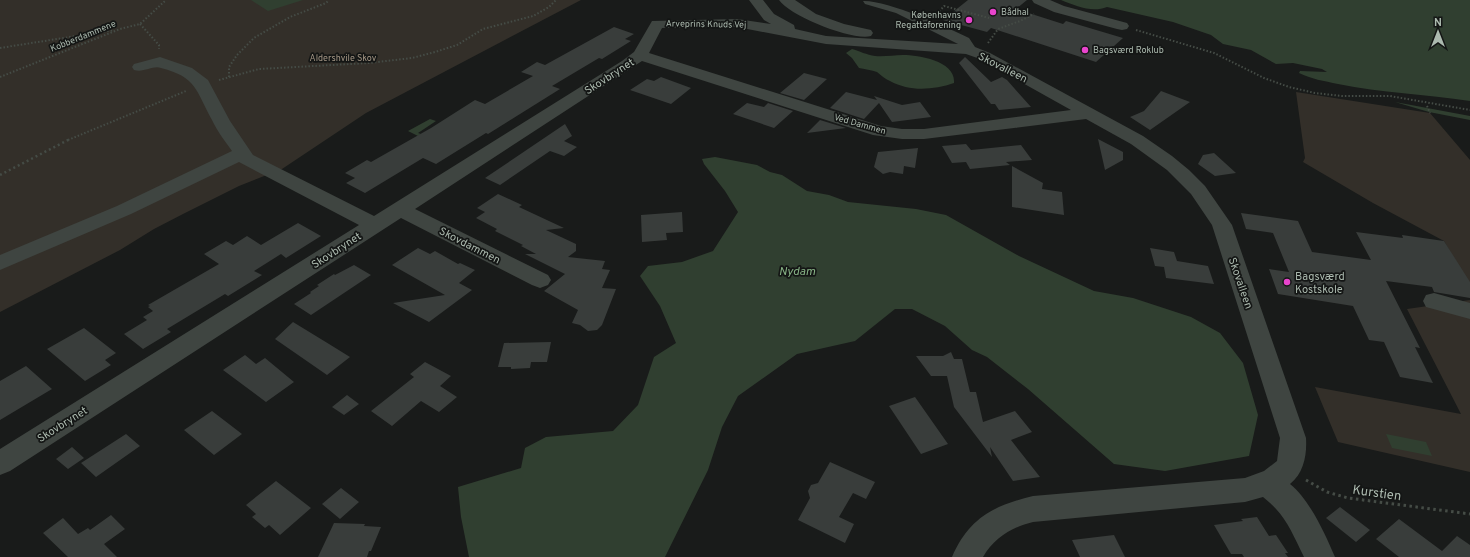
<svg xmlns="http://www.w3.org/2000/svg" width="1470" height="557" font-family="Overpass,sans-serif">
  <rect width="100%" height="100%" fill="#191b1a"/>
  <path fill="#332f29" d="M0,0H581L366,113L282,169L239,186L183,214L154,229L120,250L0,312Z
    M1296,92L1430,113L1470,160V286L1444,241L1373,203L1303,162L1305,158Z
    M1470,300V472L1338,442L1315,387L1461,414L1407,309Z"/>
  <path fill="#303f30" d="M251,0H303L268,11Z
    M1061,0H1470V101C1426,94 1381,93 1338,84C1324,81 1311,79 1299,73L1300,71L1327,72L1322,69L1293,63L1276,64L1251,50L1223,44L1211,35L1173,22L1107,7C1092,13 1076,6 1061,0Z
    M852,49C859,51 867,55 875,56C884,57 894,55 903,55C919,55 956,61 954,83C933,90 910,92 890,81C885,79 881,75 877,72C872,70 864,69 859,68L852,58L846,53Z
    M1395,102L1470,116V120L1429,112Z
    M430,119L436,121L418,133L421,134L418,136L408,131Z
    M715,157L757,165L770,172L782,175L807,191L829,195L848,202L916,209L946,215L1019,256L1094,291L1133,298L1191,317L1220,333L1243,363L1258,415L1249,456L1165,471L1114,464L1028,389L987,357L972,350L945,326L912,309H895L855,341L797,354L738,396L722,427L708,470L665,557H469L461,517L458,487L521,468L525,448L546,437L613,431L638,405L654,357L676,343L660,306L640,276L648,266L682,262L713,251L738,212L725,191L704,164L702,159Z
    M1386,434L1426,442L1432,456L1392,448Z"/>
  <path fill="#393d3b" d="M968,0H1027L1016,9L1063,24L1066,21L1123,38L1096,62L991,28L987,32L943,20Z
    M614,27L634,34L625,39L631,41L602,59L599,58L552,86L560,89L488,134L486,133L436,164L423,158L365,193L346,183L355,178L345,173L367,160L371,162L431,128L475,100L485,104L533,76L521,72L537,62L545,65Z
    M965,57L991,82L1002,77L1007,80L1031,107L999,110L995,104H991L959,63Z
    M804,73L827,79L804,100L780,93Z
    M661,77L691,88L671,104L630,90L647,79L654,81Z
    M1161,91L1190,102L1150,130L1130,117L1144,111Z
    M846,92L877,100L874,96L902,105L920,102L931,117L892,122L879,103L864,119L830,108Z
    M747,103L764,107L768,103L793,111L774,128L733,114Z
    M820,120L846,128L807,133Z
    M565,124L572,136L564,141L577,147L564,156L550,151L500,185L485,178Z
    M1098,139L1123,152V160L1105,170Z
    M966,144L971,150L1021,145L1032,160L1006,162L1010,165L970,169L966,162L952,163L942,146Z
    M918,148L915,168L904,166L903,174L890,172L883,174L874,167L878,152Z
    M1214,153L1236,173L1215,176L1198,164L1203,155Z
    M1012,166L1043,183L1042,189L1062,192L1064,215L1012,207Z
    M498,194L522,205L519,207L564,228L546,230L576,244V251L568,257L605,261L602,269L610,270L602,288L616,289L602,325L597,330L588,331L580,325L572,323L578,310L544,291L565,274L525,254H536L521,246L523,245L495,231L497,229L476,218L485,212L477,208Z
    M682,212L683,232L666,233L667,240L642,242L641,215Z
    M1241,213L1298,221L1312,252L1371,260L1356,232L1403,238L1402,235L1444,241L1470,282V298L1434,292L1432,287L1386,281L1420,348L1415,347L1433,383L1400,377L1384,342L1369,340L1353,306L1278,294L1269,269L1289,272L1273,233L1246,229Z
    M298,223L321,236L286,258L281,254L254,271L262,275L228,296L225,294L167,329L171,332L143,349L124,334L147,320L143,317L153,311L148,307L150,306L148,305L219,264L204,254L226,241L233,245L247,236L261,245Z
    M418,248L430,254L435,251L458,264L460,263L475,270L459,283L472,290L429,322L393,303L445,295L392,265Z
    M1150,248L1174,252L1177,261L1208,266L1214,284L1166,278L1164,267L1155,266Z
    M354,265L371,275L311,315L294,304L311,293L310,292L319,286L317,285L334,274L335,275Z
    M293,322L329,344L350,357L327,375L275,339Z
    M84,328L116,353L105,360L111,365L85,381L47,349Z
    M551,342L547,362H531L530,368L511,369V367H498L504,343Z
    M951,352L954,359H962L970,392H976L983,422L1015,411L1032,432L1011,440L1040,477L1013,481L990,447L992,457L954,407L947,376H931L916,356H943Z
    M245,355L256,364L265,358L294,382L266,402L223,370Z
    M425,362L451,376L440,386L457,397L439,412L421,401L392,426L371,411L414,377L410,374Z
    M26,366L52,389L0,420V381Z
    M347,395L359,404L344,415L332,407Z
    M915,397L948,444L921,454L889,406Z
    M212,411L242,434L214,455L184,430Z
    M126,434L140,446L96,477L81,463Z
    M72,447L84,458L68,469L56,459Z
    M830,462L875,482L866,499L853,493L839,517L854,524L845,543L798,520L810,498L808,491L811,485L818,483Z
    M276,481L311,508L280,535L269,525L265,528L252,517L256,514L246,505Z
    M341,488L359,502L340,519L322,504Z
    M1340,507L1370,530L1356,542L1326,518Z
    M111,515L125,529L104,544L117,557H68L43,533L63,518L78,534L88,528L90,530Z
    M1257,517L1269,536L1276,535L1288,553H1285L1288,557H1244L1242,554H1231L1214,525L1243,521L1241,519Z
    M1399,519L1442,551L1457,536L1470,545V557H1399L1376,539Z
    M334,523L365,524L364,526L381,527L371,551H369L367,557H318Z
    M1114,535L1125,557H1080L1072,540Z"/>
  <g fill="none" stroke-linecap="round" stroke-linejoin="round">
    <path stroke="#454c46" stroke-width="2" stroke-dasharray="1.5 2" stroke-linecap="butt" d="M937,14L944,6L989,18
      M140,24L159,45V49
      M1136,30L1214,53L1264,78L1289,87L1315,93L1342,96H1390L1470,110
      M988,43L998,29L1020,21L1034,14
      M0,48L114,30
      M0,77L120,29L140,24L166,0
      M229,77V67L237,55L254,38L290,17L326,3L329,0
      M219,80L259,69L369,63L412,58L435,52L457,45L483,29L533,16L549,7L556,0
      M1427,106L1430,113
      M68,140L186,91"/>
    <path stroke="#454c46" stroke-width="2.5" stroke-dasharray="2 3" stroke-linecap="butt" d="M0,175L70,139"/>
    <path stroke="#454c46" stroke-width="3" stroke-dasharray="2.5 3.5" stroke-linecap="butt" d="M1306,480L1327,492L1348,498L1470,514"/>
    <path fill="#3f4541" fill-rule="evenodd" d="M749,0H763L774,14L794,25L795,29L826,36L958,44L896,13L865,4L863,1C887,0 946,27 969,38L975,47L990,53L1143,136L1172,156L1189,170L1205,186L1232,225L1306,438C1307,455 1304,473 1290,484C1310,500 1325,534 1335,557H1304C1291,531 1286,515 1263,497L1245,502L1033,522C1012,527 994,538 983,557H952C969,518 993,506 1033,496L1245,478L1264,471L1277,461L1280,438L1212,225L1191,194L1167,170L1131,144L1086,119L924,139H902L873,135L642,61L415,209L548,275L551,280L548,285L540,288L532,285L401,218L10,471L0,475V449L359,225L239,162L131,214L0,270V255L117,206L232,151C225,141 217,131 212,120C196,91 197,77 161,68C153,65 144,73 134,70L132,67L134,64L160,57L192,68L208,80L230,121L253,155L374,216L622,61L634,52L652,21L737,19L771,24L764,20ZM737,27L826,44L966,54L980,59L1071,110L924,129H902L881,126L649,53L662,28Z
      M779,0H795L816,14L844,24L871,30L873,33L871,36C852,41 790,16 779,0Z
      M1032,0H1050L1064,6L1127,23L1129,26L1127,29L1122,30L1117,29L1054,12L1034,3Z
      M1434,293L1470,303V319L1426,307L1423,301L1426,295Z"/>
  </g>
  <g fill="#e944cd" stroke="#141615" stroke-width="1.5">
    <circle cx="993" cy="12" r="4"/>
    <circle cx="969" cy="20" r="4"/>
    <circle cx="1085" cy="50" r="4"/>
    <circle cx="1287" cy="282" r="4"/>
  </g>
  <g text-anchor="middle" stroke-width="3.5" stroke-linejoin="round" paint-order="stroke">
    <g font-size="9" fill="#acbaaf" stroke="#141615" text-anchor="start">
      <text x="1001" y="15">Bådhal</text>
      <text x="961" y="18" text-anchor="end">Københavns<tspan x="961" dy="10">Regattaforening</tspan></text>
      <text x="1093" y="53">Bagsværd Roklub</text>
    </g>
    <g font-size="9" fill="#acbaaf" stroke="#141615">
      <text transform="translate(706 24) rotate(1)" y="3">Arveprins Knuds Vej</text>
      <text transform="translate(83 36) rotate(-22)" y="3">Kobberdammene</text>
      <text transform="translate(860 124) rotate(16)" y="3">Ved Dammen</text>
    </g>
    <g font-size="9" fill="#a49685" stroke="#141615">
      <text x="343" y="61">Aldershvile Skov</text>
    </g>
    <g font-size="11" fill="#acbaaf" stroke="#141615">
      <text transform="translate(1003 67) rotate(27)" y="4">Skovalleen</text>
      <text transform="translate(609 76) rotate(-33)" y="4">Skovbrynet</text>
      <text transform="translate(470 245) rotate(27)" y="4">Skovdammen</text>
      <text transform="translate(336 250) rotate(-33)" y="4">Skovbrynet</text>
      <text transform="translate(1241 283) rotate(71)" y="4">Skovalleen</text>
      <text transform="translate(62 424) rotate(-32)" y="4">Skovbrynet</text>
    </g>
    <g font-size="11" fill="#acbaaf" stroke="#141615" text-anchor="start">
      <text x="1295" y="280">Bagsværd<tspan x="1295" dy="13">Kostskole</tspan></text>
    </g>
    <g font-size="12" font-style="italic" fill="#87b386" stroke="#141615">
      <text x="797" y="275">Nydam</text>
    </g>
    <g font-size="13" fill="#acbaaf" stroke="#141615">
      <text transform="translate(1377 492) rotate(8)" y="5">Kurstien</text>
    </g>
  </g>
  <g transform="translate(1438 32)" stroke="#141615" stroke-width="3" paint-order="stroke">
  <path d="M0-3L7 15L0 10L-7 15Z" fill="#acbaaf"/>
  <text y="-6" font-size="11" font-weight="bold" text-anchor="middle" fill="#acbaaf">N</text>
  </g>
</svg>
